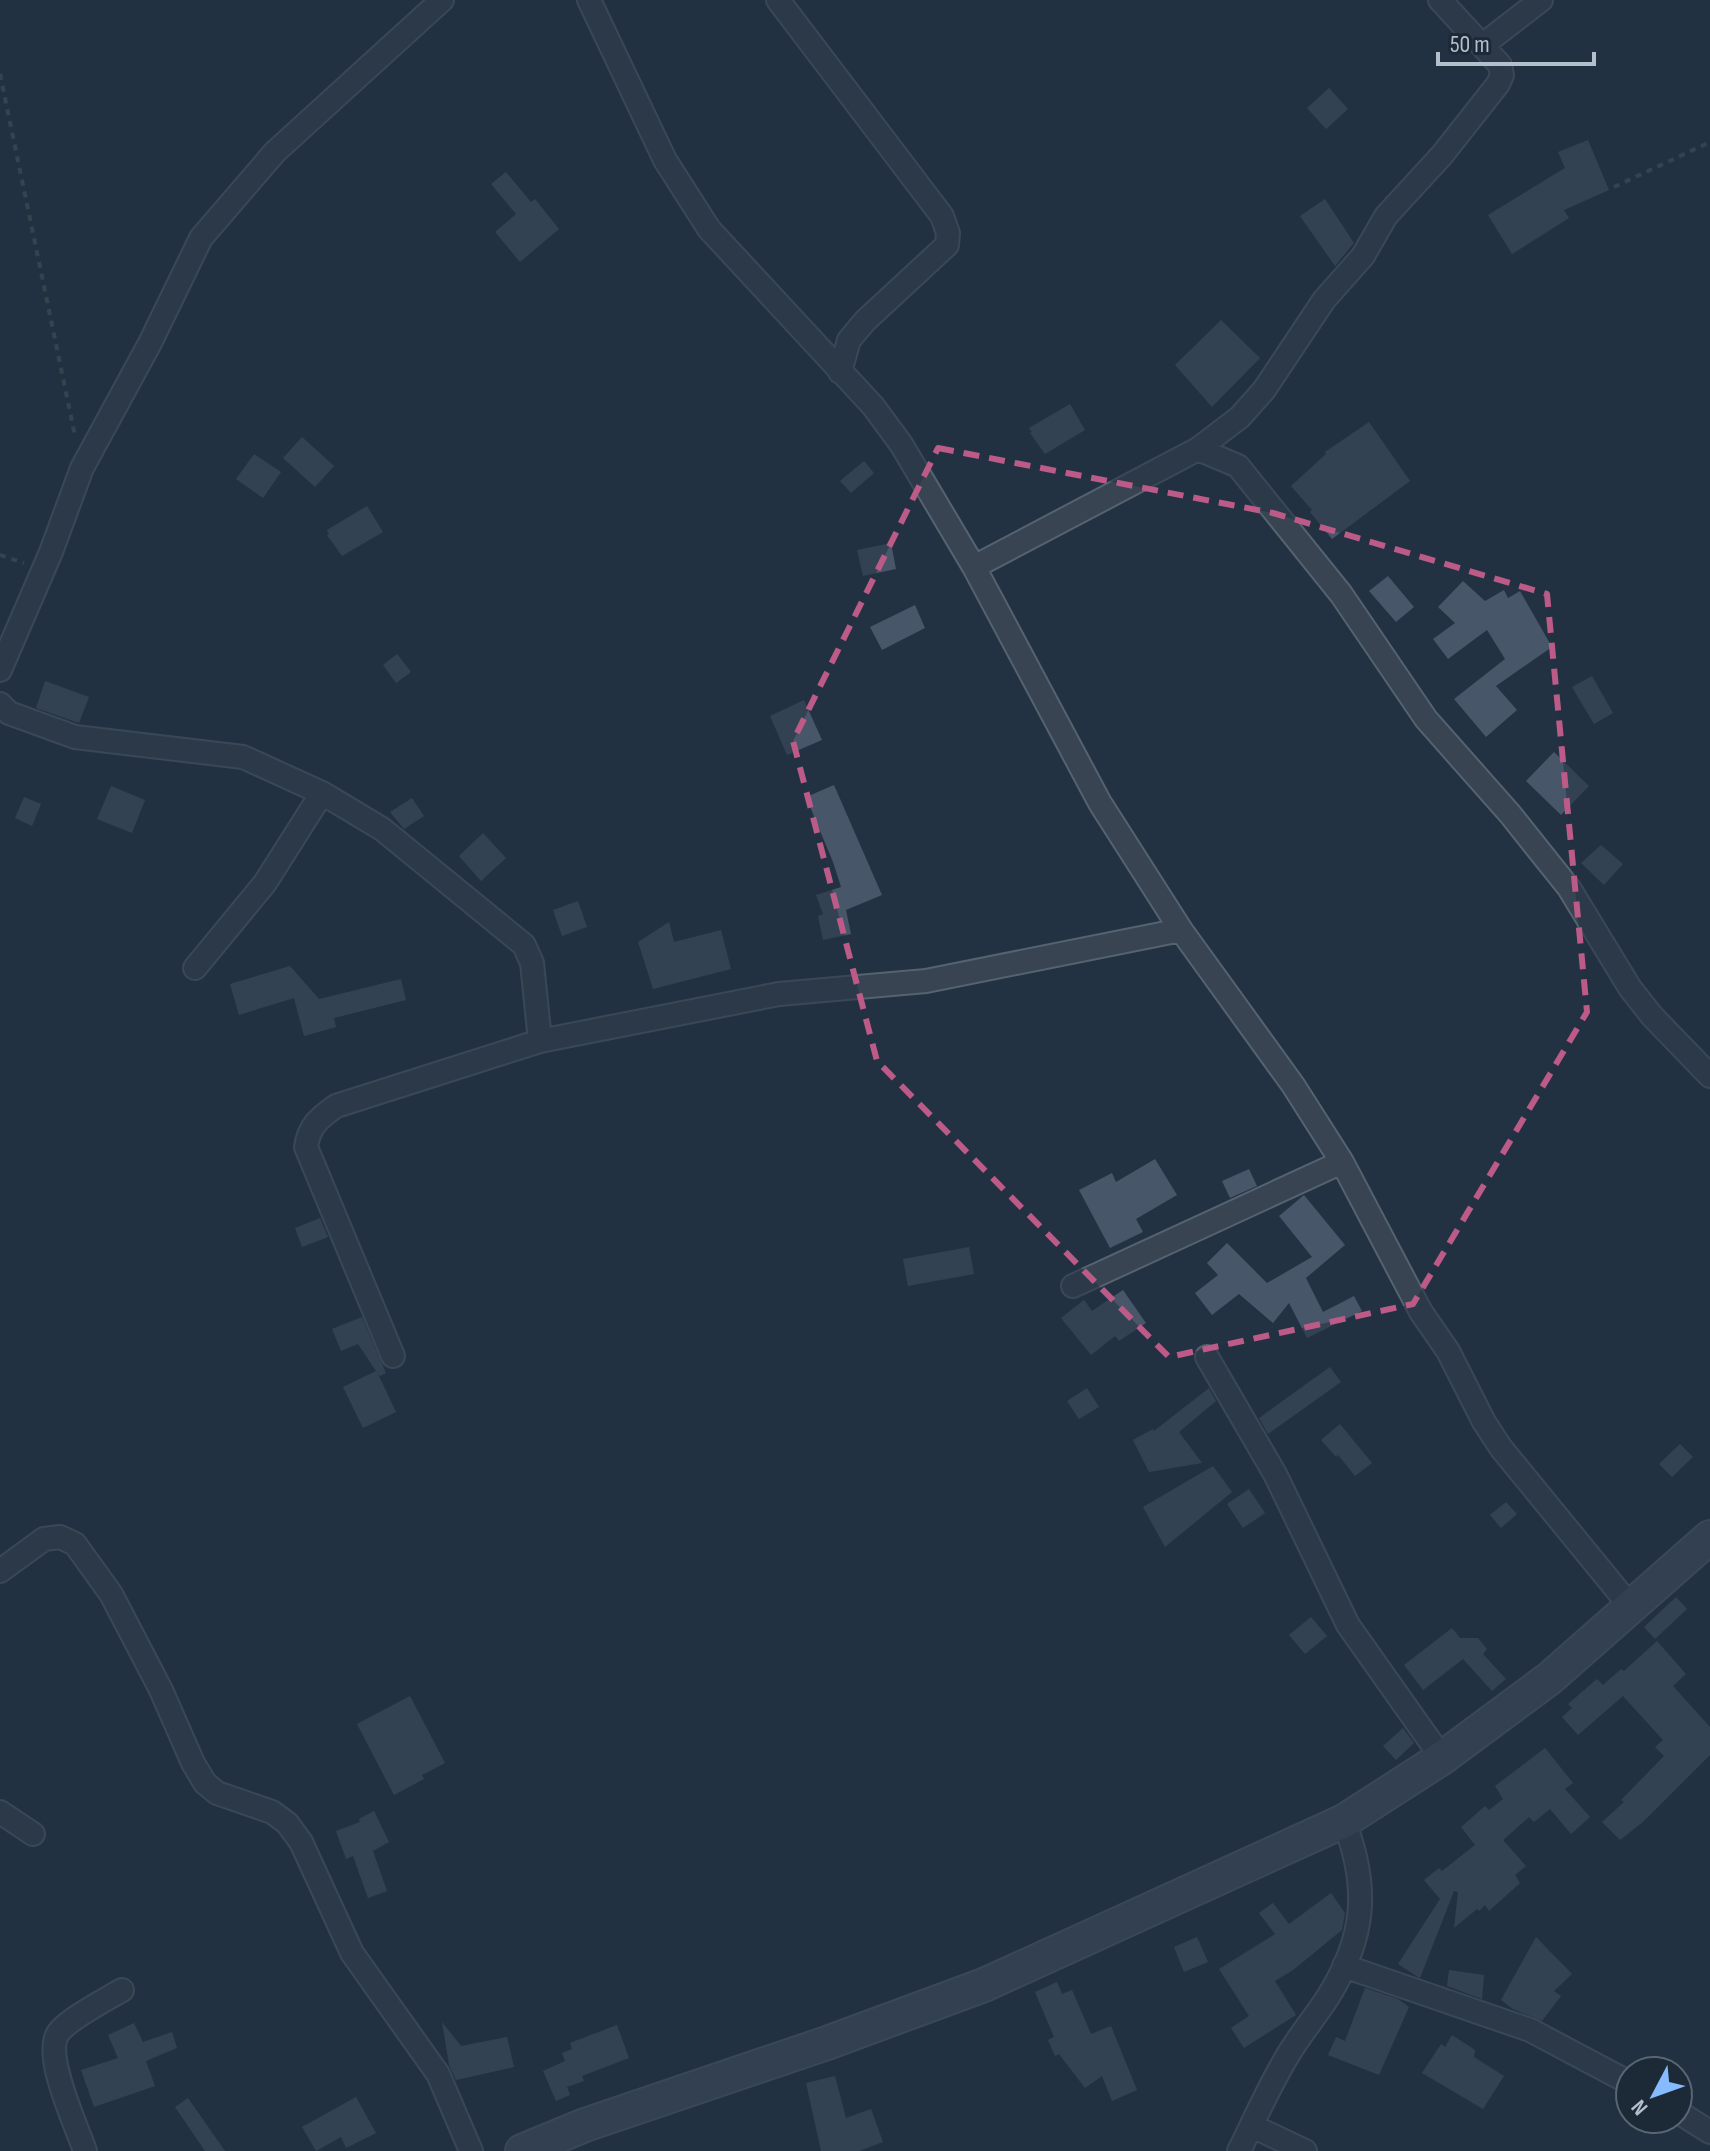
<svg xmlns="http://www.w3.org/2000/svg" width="1710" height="2151" font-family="'Sofia Sans Condensed',sans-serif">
  <rect width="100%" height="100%" fill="#233242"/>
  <path fill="#475769" d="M1329,88L1348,109L1326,129L1307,108Z
    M1588,140L1609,190L1564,210L1569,218L1512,254L1488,215L1565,168L1558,152Z
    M506,172L531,202L535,199L559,229L520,262L495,232L516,214L491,184Z
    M1325,199L1354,243L1335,266L1300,216Z
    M1221,320L1260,358L1212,407L1175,365Z
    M1070,404L1085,430L1045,454L1030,433L1032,432L1029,428Z
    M1369,422L1410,481L1332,539L1310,512L1312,510L1291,486L1326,454L1325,452Z
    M302,437L334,466L315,487L283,458Z
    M254,454L281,472L263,498L236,479Z
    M864,461L874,473L851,493L840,481Z
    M367,506L383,532L342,556L327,535L329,534L327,530Z
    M891,543L896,569L863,576L857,550Z
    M1388,576L1414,607L1396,622L1369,591Z
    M1463,581L1485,601L1504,590L1508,598L1520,591L1552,647L1496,686L1517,710L1486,737L1454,699L1505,659L1487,630L1448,659L1433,639L1455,623L1438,607Z
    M915,605L925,628L882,650L870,627Z
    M397,654L411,672L396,683L383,665Z
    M1592,676L1613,713L1594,724L1572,687Z
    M45,681L89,697L79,723L36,708Z
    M804,700L822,740L787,755L770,716Z
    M1554,752L1589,786L1561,815L1526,781Z
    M834,785L882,895L846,910L851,934L823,940L818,916L823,914L816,895L841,887L833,862L806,797Z
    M111,786L145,800L132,833L97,819Z
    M24,797L41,804L32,826L15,818Z
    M412,798L424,816L404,829L390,812Z
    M483,833L506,858L481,881L459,856Z
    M1601,845L1623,864L1604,885L1581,863Z
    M578,901L587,927L562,936L553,910Z
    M669,922L674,942L721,930L731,969L653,989L638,942Z
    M290,966L319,999L401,979L406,1000L334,1018L336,1027L304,1036L294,998L239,1015L230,984Z
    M1155,1159L1177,1195L1136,1219L1143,1232L1110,1248L1079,1190L1112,1173L1116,1182Z
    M1249,1169L1257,1186L1230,1198L1222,1181Z
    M1304,1195L1345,1245L1306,1278L1323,1312L1354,1296L1362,1311L1307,1338L1289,1303L1273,1323L1239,1294L1212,1315L1195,1293L1218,1275L1207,1263L1227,1243L1267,1283L1312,1257L1279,1216Z
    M320,1218L328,1237L302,1247L295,1228Z
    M969,1247L974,1274L908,1286L903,1259Z
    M1123,1290L1146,1323L1119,1341L1115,1336L1091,1355L1061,1318L1084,1300L1092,1311Z
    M362,1317L386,1373L380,1376L378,1374L396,1412L363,1428L343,1387L376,1371L358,1344L341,1351L332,1329Z
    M1330,1367L1341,1382L1268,1434L1259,1418Z
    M1087,1388L1099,1407L1079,1419L1067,1401Z
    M1209,1388L1216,1401L1179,1432L1202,1463L1149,1472L1133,1440L1153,1429L1154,1431Z
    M1340,1424L1372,1463L1355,1476L1338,1455L1336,1457L1321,1440Z
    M1680,1444L1693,1457L1672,1477L1659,1464Z
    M1213,1466L1232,1492L1165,1547L1143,1507Z
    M1249,1489L1265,1513L1243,1528L1227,1504Z
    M1506,1502L1517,1514L1501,1528L1490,1515Z
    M1676,1597L1687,1609L1655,1639L1644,1627Z
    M1311,1617L1327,1636L1305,1654L1289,1635Z
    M1452,1628L1460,1638H1478L1487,1649L1483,1654L1506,1679L1492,1691L1463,1659L1423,1690L1404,1665Z
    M1657,1641L1686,1674L1673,1686L1710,1727V1755L1643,1822L1620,1840L1602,1822L1624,1802L1621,1800L1664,1756L1655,1747L1663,1740L1623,1696L1578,1735L1562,1717L1572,1708L1568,1704L1597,1679L1603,1685L1621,1669L1624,1671Z
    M410,1696L445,1763L422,1775L424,1779L394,1795L357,1724Z
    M1403,1728L1414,1743L1396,1760L1383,1746Z
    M1545,1748L1573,1783L1565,1789L1590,1817L1571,1834L1550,1809L1534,1822L1529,1817L1503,1840L1526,1866L1515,1875L1520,1883L1489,1911L1485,1905L1479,1911L1477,1909L1454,1928L1458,1892L1454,1891L1420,1978L1418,1977L1398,1964L1440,1899L1424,1880L1439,1868L1442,1871L1475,1845L1461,1827L1485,1806L1489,1810L1503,1799L1495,1786Z
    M374,1811L389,1842L373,1851L387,1891L368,1898L353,1856L346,1859L336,1831L360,1822L359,1819Z
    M1331,1893L1345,1913L1342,1930L1293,1970L1275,1981L1296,2015L1244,2048L1231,2028L1249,2016L1219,1969L1275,1934L1259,1913L1273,1903L1289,1924Z
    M1197,1937L1208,1962L1184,1972L1174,1947Z
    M1536,1937L1572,1974L1554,1991L1561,1996L1542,2021L1513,2009L1501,2000Z
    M1449,1970L1484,1975L1482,1999L1447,1986Z
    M1057,1982L1062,1994L1072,1990L1091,2034L1111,2026L1137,2090L1112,2101L1102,2076L1085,2088L1059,2054L1055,2056L1048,2040L1054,2037L1035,1992Z
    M1365,1988L1398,1999L1409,2007L1379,2075L1328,2055L1336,2037L1345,2041Z
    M442,2022L461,2046L507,2037L514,2067L456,2080L449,2065Z
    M134,2023L143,2042L172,2032L177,2048L146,2061L155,2086L94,2107L81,2070L118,2058L108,2035Z
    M617,2025L629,2058L582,2076L584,2081L567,2087L570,2095L556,2101L543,2071L565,2061L562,2053L572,2049L570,2043Z
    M1452,2035L1475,2050L1474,2057L1504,2076L1483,2109L1422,2073L1441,2044L1445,2047Z
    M835,2076L846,2118L871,2109L883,2142L859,2151H821L806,2083Z
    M356,2097L376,2133L346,2148L341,2137L316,2151L302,2127Z
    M188,2098L225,2151H205L175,2107Z"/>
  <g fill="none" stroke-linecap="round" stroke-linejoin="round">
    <defs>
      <path id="street" d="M589,0L665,160L709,229L873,406L901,444L974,567L1100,803L1181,930L1293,1085L1342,1162L1421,1312L1448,1351L1484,1422L1501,1448L1631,1607
        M778,0L942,216L948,233L947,245L865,321L849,340L840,372
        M1484,44L1541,0
        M1198,449L1238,466L1341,594L1426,719L1510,814L1569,888L1630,988L1652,1016L1710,1076
        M974,567L1198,449L1240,417L1264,390L1324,300L1363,256L1386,216L1442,155L1498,84L1502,75L1500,65L1440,0
        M0,670L51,552L82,468L150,343L201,238L275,152L442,0
        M0,704L9,713L75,737L243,757L322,793L382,829L524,945L532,963L540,1041
        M195,968L265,883L322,793
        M1073,1286L1342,1162
        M393,1356L306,1147C309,1126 319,1118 336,1106L540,1041L779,994L926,981L1181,930
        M1207,1357L1275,1474L1348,1625L1442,1758
        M0,1571L44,1539L60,1537L75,1544L111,1594L161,1690L193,1763L205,1783L217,1793L272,1812L287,1823L301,1842L352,1953L438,2074L471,2151
        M0,1812L33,1834
        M1344,1966L1530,2030L1630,2083
        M1678,2112L1710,2132
        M1252,2126L1305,2151
        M85,2151C76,2124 42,2054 59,2032C69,2019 107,1999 122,1990
        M1239,2151C1256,2117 1272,2079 1293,2047C1304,2030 1317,2014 1328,1997C1366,1936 1369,1887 1344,1821"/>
      <path id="secondary" d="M522,2151L585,2125L827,2043L984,1985L1344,1821L1442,1758L1550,1678L1710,1537"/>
    </defs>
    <use href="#street" stroke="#55626f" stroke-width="26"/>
    <use href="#secondary" stroke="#55626f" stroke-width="36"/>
    <path stroke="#435e60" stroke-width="4" stroke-dasharray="6 6" stroke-linecap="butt" d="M0,74L75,436
      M1614,187L1710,142
      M0,555L24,563"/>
    <use href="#street" stroke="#384452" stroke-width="22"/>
    <use href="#secondary" stroke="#455365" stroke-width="32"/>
  </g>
  <path d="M0 0H1710V2151H0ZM938,448L1273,513L1547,594L1587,1012L1413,1304L1169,1357L877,1061L793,741Z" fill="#233242" fill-opacity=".55" fill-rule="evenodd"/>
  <path fill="none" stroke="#bc5b88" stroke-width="6" stroke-dasharray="16 10" stroke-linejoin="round" d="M938,448L1273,513L1547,594L1587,1012L1413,1304L1169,1357L877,1061L793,741Z"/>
  <g transform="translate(1654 2095) rotate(229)"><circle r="38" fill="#1c2937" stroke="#596573" stroke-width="2"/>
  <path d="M0-6L14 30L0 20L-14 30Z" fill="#86bcff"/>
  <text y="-12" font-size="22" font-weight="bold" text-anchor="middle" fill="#b4bfcc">N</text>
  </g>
  <path d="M1438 52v12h156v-12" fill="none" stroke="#b4bfcc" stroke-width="4"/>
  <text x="1450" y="52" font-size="24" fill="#b4bfcc" stroke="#1c2937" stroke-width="6" paint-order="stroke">50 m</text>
</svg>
